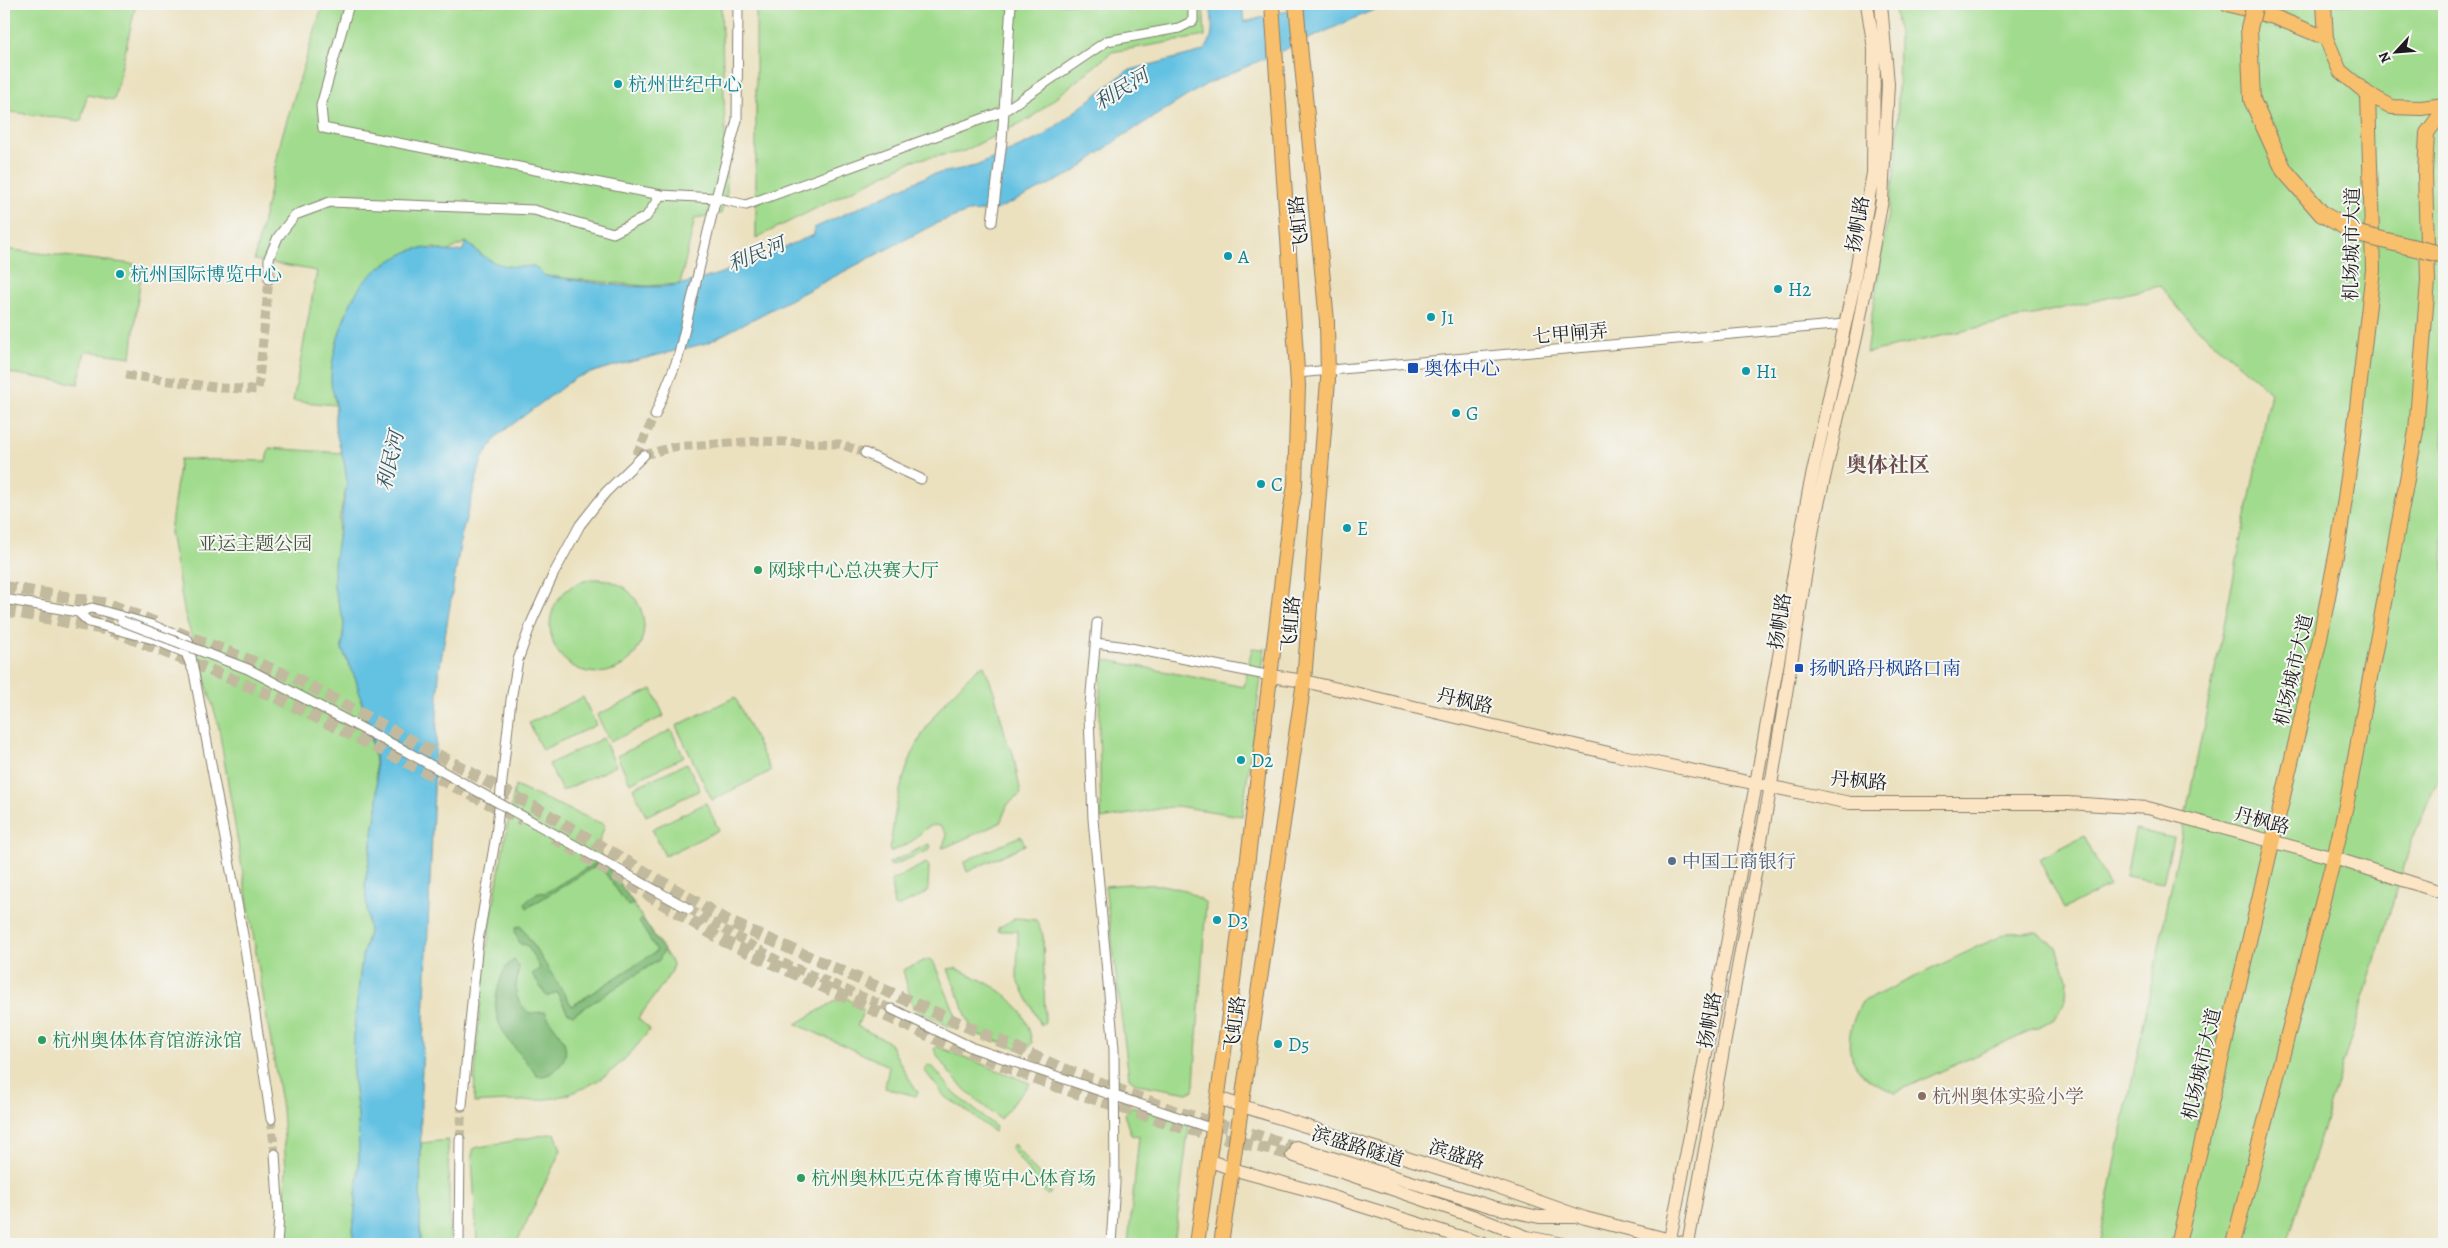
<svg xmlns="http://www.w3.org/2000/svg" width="2448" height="1248" font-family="Alegreya,'Noto Serif SC',serif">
  <rect width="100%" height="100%" fill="#f6f6f2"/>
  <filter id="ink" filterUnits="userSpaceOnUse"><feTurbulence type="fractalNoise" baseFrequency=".02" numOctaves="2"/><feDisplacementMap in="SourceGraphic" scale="10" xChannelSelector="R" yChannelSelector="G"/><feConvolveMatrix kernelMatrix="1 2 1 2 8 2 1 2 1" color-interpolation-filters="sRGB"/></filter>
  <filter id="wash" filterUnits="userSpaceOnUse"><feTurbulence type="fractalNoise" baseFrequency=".0096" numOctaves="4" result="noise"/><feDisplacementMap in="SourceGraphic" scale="20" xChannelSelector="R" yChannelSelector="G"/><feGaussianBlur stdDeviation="1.12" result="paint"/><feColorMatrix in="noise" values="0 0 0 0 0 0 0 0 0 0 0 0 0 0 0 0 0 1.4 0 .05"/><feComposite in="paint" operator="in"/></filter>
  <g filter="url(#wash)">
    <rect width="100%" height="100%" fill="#ebe1bf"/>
    <path fill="#a1db8d" stroke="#5e7c54" d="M4,4H136L114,100L87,95L81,121L4,111Z
      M323,4H721L727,192L721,214L695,218L680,284L645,286L545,276L534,266C497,270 493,263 466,242L446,252L432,247L331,382L336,405L293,401L317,271L254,260L282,136Z
      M756,4H1203L1205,36L1112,52L1031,118L962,152L914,160L756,238Z
      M1894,4H2444V764L2413,838L2287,1244H2099L2271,392L2190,322L2160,286L1866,353L1897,155L1899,34Z
      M4,249L142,265L131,357L85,351L78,384L4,372Z
      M269,448L343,453L347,482L339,520L334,588L344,622L342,649L356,680L374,752L378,801L365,884L369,932L362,957L353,1074L358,1116L359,1159L352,1244H283L286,1169L282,1109L218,723L185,615L170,532L180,459L266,461Z
      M550 626a47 47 0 1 1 94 0a47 47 0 1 1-94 0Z
      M1252,648L1265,649L1242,816L1176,806L1101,819L1099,725L1101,664L1107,660L1244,687Z
      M984,665L994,692L1008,745L1012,749L1021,794L1008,804L1000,823L946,847L942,848L947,835L941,826C925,823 923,833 912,841C906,846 897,848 890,852C896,786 911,736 958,688C965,681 974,669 984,665Z
      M652,689L664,716L610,742L597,715Z
      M583,697L596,725L542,750L529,723Z
      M735,697L771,771L712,800L676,726Z
      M671,730L684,757L630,783L617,756Z
      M603,738L616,766L562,791L549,764Z
      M687,763L700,790L646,816L633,788Z
      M515,786L605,825L598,845L601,855L669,958L673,964L672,971L638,1019L650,1029C626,1062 600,1086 559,1097C532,1103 502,1100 474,1103C477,993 494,893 515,786Z
      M706,803L719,830L665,856L652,829Z
      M2135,830L2173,838L2163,883L2126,876Z
      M1021,836L1025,845L967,872L964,863L967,860Z
      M2084,836L2109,886L2064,909L2039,859Z
      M929,844L931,847L929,850L891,866L889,863Z
      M926,863L929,866L928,889L926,893L898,907L894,906L891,881Z
      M1127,884L1162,885L1185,890L1206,903L1194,1084L1193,1090L1188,1093L1137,1084L1129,1078L1105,886Z
      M1016,918L1036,920L1043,935L1045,1022L1041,1025L1017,979L1018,931H998V928Z
      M2037,932L2057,947L2067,979L2066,999L2055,1019L1896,1092C1887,1089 1875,1085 1868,1079C1841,1057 1847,1029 1862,1002L2007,933Z
      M928,959L933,961L955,1013L958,1021L952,1028L913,1008L903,970Z
      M955,968C993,985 1025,997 1032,1043L1026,1051L973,1033L948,969Z
      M844,996L864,1010L857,1026L889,1042L906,1074L918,1092L916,1096L885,1088L889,1066L796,1024Z
      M936,1046L1030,1083L1000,1119C975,1099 948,1078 934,1049Z
      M927,1065L934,1068L955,1094L996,1127L994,1132L959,1105L946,1098L924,1070Z
      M1132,1106L1189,1125L1174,1244H1128L1139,1136L1131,1135L1124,1114Z
      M555,1133L561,1150L516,1244H477L472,1156L474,1148Z
      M448,1140L450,1244H420L421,1143Z
      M1014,1144L1043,1180L1051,1193L1047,1195L1011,1148Z"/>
    <path fill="#80bb78" stroke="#4e6c4a" d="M603,858L634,904L628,906L599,864L527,908L525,903L538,892L545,893Z
      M642,918L664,950L659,960L573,1015L567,1012L557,992L547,997L532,974L540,968L527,945L520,944L515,933L516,927L521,926L572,1006L657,951L639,922Z
      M514,960L519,965C517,987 510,995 529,1013L545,1012C550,1023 560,1032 564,1042C571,1060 553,1078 537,1076C515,1043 484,1026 500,982C503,973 505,965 514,960Z"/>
    <path fill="#64c1e2" stroke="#406e7f" d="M1210,4H1242L1244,22L1315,4H1387L1205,85L1118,139L1073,173L996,210L968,212L937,223L707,343L606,368L575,378L498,435L482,459L462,533L439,672L421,1091L420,1244H352L359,1159L358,1116L353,1074L354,1027L362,957L369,932L365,885L378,801L375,753L356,680L342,649L344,622L334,588V564L347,482C346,462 338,445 335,426C334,419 336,411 336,404C335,396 331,389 331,381C330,356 347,300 364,282C375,269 396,256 412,250C430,244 445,256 463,250L466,242C490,263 500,269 534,266L545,276C587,281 640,292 682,284C727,275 771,252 814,235V228L930,175L976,166L1042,137L1127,71L1203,51C1216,39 1212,20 1210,4Z"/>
  </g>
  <g filter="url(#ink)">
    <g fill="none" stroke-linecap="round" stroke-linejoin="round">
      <path stroke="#c2ba9e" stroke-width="9" stroke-dasharray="9 4.5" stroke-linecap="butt" d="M126,375L222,388L258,390L269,279
        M636,455L655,415
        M644,455L673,447L759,441L840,444L865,453
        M78,612L122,621
        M689,909L781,962L892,1009
        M271,1119L275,1154
        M460,1139L462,1105"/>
      <path stroke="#c2ba9e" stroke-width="12" stroke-dasharray="12 6" stroke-linecap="butt" d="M4,587L108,604L159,624
        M4,610L114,631L278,698L522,820
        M177,632L295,678L538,809L730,922L1061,1068L1174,1111L1296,1147
        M553,837L724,941L945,1043L1056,1086L1180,1127L1292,1155"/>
      <defs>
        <path id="street" d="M349,4L321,106L323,128L661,195L716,198L746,205L1004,111L1107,41L1179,28L1193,21V4
          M992,222L1002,141L1011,4
          M269,279V258L278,237L295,215L330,202L534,210L613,233L646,217L661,195
          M1297,373L1845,324
          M655,415L678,358L716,198L737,120L738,4
          M865,453L921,479
          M4,599L78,612L92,608L152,625L188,640L194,673L186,653L153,639L89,622L78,612
          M1097,623L1089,717L1093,819L1114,1049L1115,1183L1111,1244
          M1095,643L1120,646L1271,676
          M194,673L243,935L271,1119
          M892,1009L973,1048L1213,1129
          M462,1105L478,941L496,835L511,700L518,660L532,621L554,573L580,525L606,492L644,455
          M275,1154L279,1216L277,1244
          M459,1244L460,1139"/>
        <path id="secondary" d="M1271,676L1304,681L1617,755L1850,803H2068L2148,808L2334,858L2444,893
          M1217,1098L1495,1186L1585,1218L1686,1244
          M1296,1147L1493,1207L1539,1217H1575
          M1292,1155L1475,1217L1527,1237L1562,1244
          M1208,1160L1232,1169L1320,1193L1483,1244
          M1669,1244L1727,944L1809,490L1853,288L1873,173L1874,49L1867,4
          M1688,1244L1771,785L1814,522L1857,333L1882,200L1888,84L1881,4"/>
        <path id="primary" d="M2228,4L2277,18L2326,38
          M2324,4L2326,38L2340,71L2368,94L2392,107L2421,108L2444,105
          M1197,1244L1227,1030L1290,513L1295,485L1298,385L1272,4
          M1221,1244L1304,681L1328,380L1327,321L1296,4
          M2178,1244L2319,643L2339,540L2353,442L2373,270L2368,94
          M2233,1244L2334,858L2347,801L2416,431L2428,281L2425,172L2427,133L2444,110"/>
      </defs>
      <use href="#street" stroke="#847e6e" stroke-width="11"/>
      <use href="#secondary" stroke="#847e6e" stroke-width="14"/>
      <use href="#primary" stroke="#847e6e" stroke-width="16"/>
      <use href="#street" stroke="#fff" stroke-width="9"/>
      <use href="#secondary" stroke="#fce5c4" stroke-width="12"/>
      <use href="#primary" stroke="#f8bf6c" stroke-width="14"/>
      <defs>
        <path id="street-bridge" d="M122,621L248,669L409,753L689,909"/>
        <path id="highway-bridge" d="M2255,4L2249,28L2252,100L2284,170L2322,214L2358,234L2444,255"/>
      </defs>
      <use href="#street-bridge" stroke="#847e6e" stroke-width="11" stroke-linecap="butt"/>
      <use href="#highway-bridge" stroke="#847e6e" stroke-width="18" stroke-linecap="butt"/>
      <use href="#street-bridge" stroke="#fff" stroke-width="9"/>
      <use href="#highway-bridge" stroke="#f8bf6c" stroke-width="16"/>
    </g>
  </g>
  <g fill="#0f9aa8" stroke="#f6f6f2" stroke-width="2">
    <circle cx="618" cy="84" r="5"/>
    <circle cx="1228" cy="256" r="5"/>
    <circle cx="120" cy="274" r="5"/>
    <circle cx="1778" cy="289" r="5"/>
    <circle cx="1431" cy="317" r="5"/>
    <circle cx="1746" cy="371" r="5"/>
    <circle cx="1456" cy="413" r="5"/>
    <circle cx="1261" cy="484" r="5"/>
    <circle cx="1347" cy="528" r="5"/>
    <circle cx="1241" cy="760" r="5"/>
    <circle cx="1217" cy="920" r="5"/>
    <circle cx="1278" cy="1044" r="5"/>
  </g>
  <g fill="#1a4fb4" stroke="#f6f6f2" stroke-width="2">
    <rect x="1407" y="362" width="12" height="12" rx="2.5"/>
    <rect x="1794" y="663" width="10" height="10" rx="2.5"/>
  </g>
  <g fill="#2e9e5b" stroke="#f6f6f2" stroke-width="2">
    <circle cx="758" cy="570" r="5"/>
    <circle cx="42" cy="1040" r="5"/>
    <circle cx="801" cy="1178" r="5"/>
  </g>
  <circle fill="#5c6f8a" stroke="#f6f6f2" stroke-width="2" cx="1672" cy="861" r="5"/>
  <circle fill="#8d6e63" stroke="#f6f6f2" stroke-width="2" cx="1922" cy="1096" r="5"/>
  <g text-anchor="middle" stroke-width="4" stroke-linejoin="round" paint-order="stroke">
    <g font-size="19" fill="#0d838f" stroke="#f6f6f2" text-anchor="start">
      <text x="628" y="91">杭州世纪中心</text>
      <text x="1238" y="263">A</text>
      <text x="130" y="281">杭州国际博览中心</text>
      <text x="1788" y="296">H2</text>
      <text x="1441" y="324">J1</text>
      <text x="1756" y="378">H1</text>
      <text x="1466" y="420">G</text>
      <text x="1271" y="491">C</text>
      <text x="1357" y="535">E</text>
      <text x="1251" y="767">D2</text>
      <text x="1227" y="927">D3</text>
      <text x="1288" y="1051">D5</text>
    </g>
    <g font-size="19" fill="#1c1c1c" stroke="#f6f6f2">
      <text transform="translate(1298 224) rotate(-96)" y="7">飞虹路</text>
      <text transform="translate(1857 224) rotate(-80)" y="7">扬帆路</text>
      <text transform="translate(2351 244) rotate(-89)" y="7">机场城市大道</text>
      <text transform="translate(1570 333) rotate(-5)" y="7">七甲闸弄</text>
      <text transform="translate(1779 621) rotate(-81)" y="7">扬帆路</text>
      <text transform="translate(1290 624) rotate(-85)" y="7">飞虹路</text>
      <text transform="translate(2293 670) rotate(-77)" y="7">机场城市大道</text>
      <text transform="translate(1465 700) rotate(13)" y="7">丹枫路</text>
      <text transform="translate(1859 780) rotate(5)" y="7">丹枫路</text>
      <text transform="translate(2262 820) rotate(15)" y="7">丹枫路</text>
      <text transform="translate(1709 1020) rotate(-80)" y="7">扬帆路</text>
      <text transform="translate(1234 1024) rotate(-82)" y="7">飞虹路</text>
      <text transform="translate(2201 1064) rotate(-77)" y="7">机场城市大道</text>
      <text transform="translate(1358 1146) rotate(17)" y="7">滨盛路隧道</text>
      <text transform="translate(1457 1154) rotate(17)" y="7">滨盛路</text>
    </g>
    <g font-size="19" fill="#164399" stroke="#f6f6f2" text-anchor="start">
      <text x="1424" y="375">奥体中心</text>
      <text x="1809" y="675">扬帆路丹枫路口南</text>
    </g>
    <g font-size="19" fill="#44553e" stroke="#f6f6f2">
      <text x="255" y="550">亚运主题公园</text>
    </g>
    <g font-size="19" fill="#27864d" stroke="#f6f6f2" text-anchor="start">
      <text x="768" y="577">网球中心总决赛大厅</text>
      <text x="52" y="1047">杭州奥体体育馆游泳馆</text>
      <text x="811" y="1185">杭州奥林匹克体育博览中心体育场</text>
    </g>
    <g font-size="19" fill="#4e5e75" stroke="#f6f6f2" text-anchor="start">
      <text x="1682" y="868">中国工商银行</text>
    </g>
    <g font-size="19" fill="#785e54" stroke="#f6f6f2" text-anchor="start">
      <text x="1932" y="1103">杭州奥体实验小学</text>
    </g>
    <g font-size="20" font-style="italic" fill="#355661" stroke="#f6f6f2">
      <text transform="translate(1121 89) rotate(-31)" y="7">利民河</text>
      <text transform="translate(756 254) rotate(-22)" y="7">利民河</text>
      <text transform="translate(390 461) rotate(-77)" y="7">利民河</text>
    </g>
    <g font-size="21" font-weight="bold" fill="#6a4c4a" stroke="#f6f6f2">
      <text x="1888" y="472">奥体社区</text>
    </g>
  </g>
  <rect width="2448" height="1248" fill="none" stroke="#f6f6f2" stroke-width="20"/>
  <g transform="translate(2396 52) rotate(244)" stroke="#f6f6f2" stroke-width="4" paint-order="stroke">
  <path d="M0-4L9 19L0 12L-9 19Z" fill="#1c1c1c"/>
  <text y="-8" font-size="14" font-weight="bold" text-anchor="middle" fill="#1c1c1c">N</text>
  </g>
</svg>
